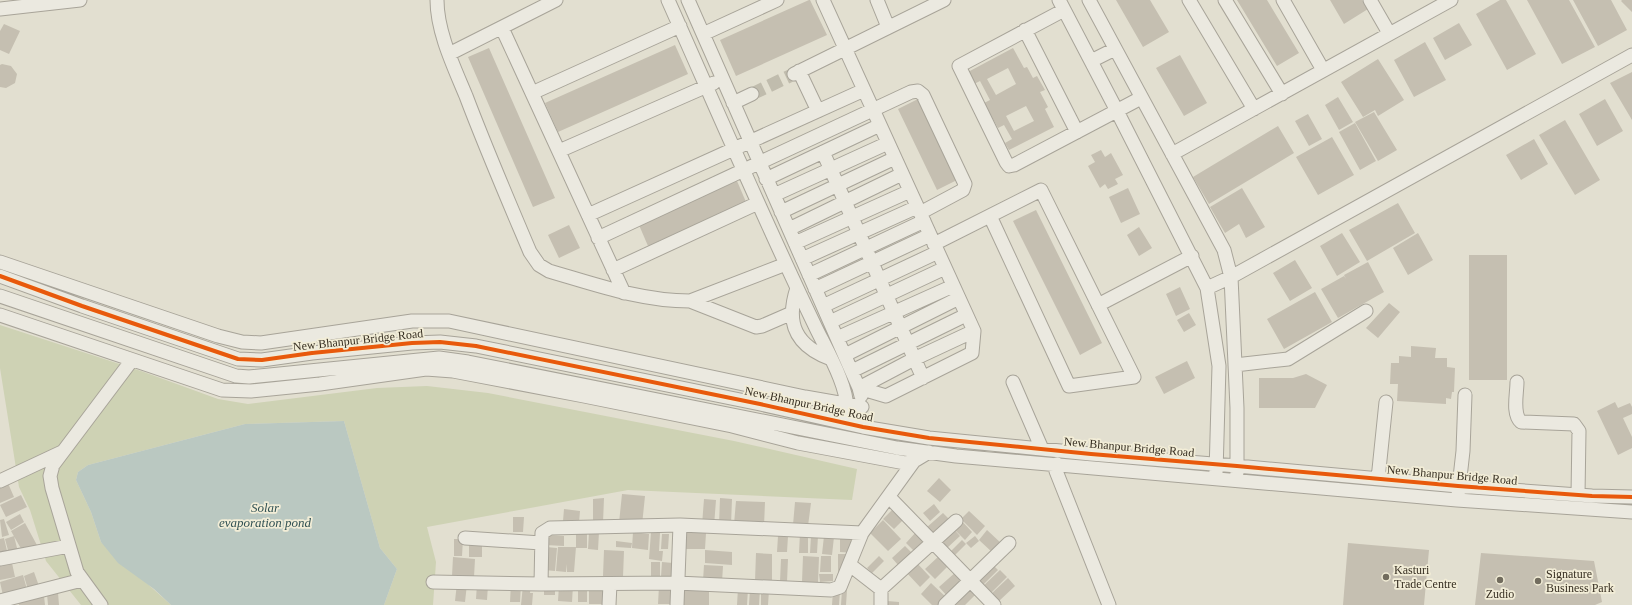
<svg xmlns="http://www.w3.org/2000/svg" width="1632" height="605" font-family="Georgia,serif">
  <rect width="100%" height="100%" fill="#e2dfd0"/>
  <path fill="#ced2b4" d="M0,325L141,371L218,399L248,404L377,388L427,386L488,393L734,441L857,469L852,500L628,490L427,527L436,562L433,605H384L397,569L380,548L344,421L245,424L88,465L78,472L76,480L91,512L101,542L171,605H81L46,561L30,510L19,487L0,368Z"/>
  <path fill="#bac8c1" d="M344,421L380,548L397,569L384,605H171L154,589L118,563L101,542L91,512L76,480L78,472L88,465L245,424Z"/>
  <path fill="#c5bfb1" fill-rule="evenodd" d="M809,0H810L827,35L736,76L720,40Z
    M1116,0H1150L1169,32L1143,47Z
    M1237,0H1267L1299,53L1277,66Z
    M1330,0H1362L1368,9L1344,24Z
    M1500,0H1506L1536,54L1507,70L1476,14Z
    M1527,0H1569L1595,47L1562,64Z
    M1573,0H1611L1627,30L1598,46Z
    M1622,0H1632V12L1621,1Z
    M1459,23L1472,45L1445,60L1433,38Z
    M4,24L20,31L9,54L0,50V31Z
    M1425,42L1446,80L1414,97L1394,60Z
    M675,45L688,74L558,132L545,103Z
    M489,48L555,198L533,207L468,57Z
    M1013,48L1024,68L1027,67L1033,78L1037,76L1045,90L1040,92L1048,107L1045,109L1054,127L1009,150L1005,143L1012,139L1004,125L998,128L984,103L990,100L980,81L974,84L968,72ZM1008,68L1016,84L996,95L987,79ZM1026,106L1034,121L1014,131L1006,116Z
    M1180,55L1207,103L1184,116L1156,68Z
    M1378,59L1404,100L1378,116L1375,110L1363,117L1341,82Z
    M2,64L11,66L17,74L15,83L6,88L0,87V65Z
    M1632,72V120L1610,83Z
    M1338,97L1353,122L1339,130L1325,105Z
    M918,99L957,180L937,190L898,109Z
    M1605,99L1623,131L1597,146L1579,114Z
    M1374,112L1397,150L1378,161L1355,122Z
    M1308,114L1322,139L1309,146L1295,121Z
    M1565,120L1600,180L1575,195L1539,135Z
    M1355,123L1376,161L1360,170L1339,132Z
    M1278,126L1294,153L1209,204L1193,177Z
    M1332,137L1354,175L1318,195L1296,157Z
    M1534,139L1548,164L1521,180L1506,155Z
    M1101,150L1105,157L1111,153L1123,175L1115,179L1118,184L1108,189L1105,184L1100,188L1088,166L1095,162L1091,155Z
    M737,181L746,202L648,246L639,225Z
    M1128,188L1140,214L1121,223L1109,197Z
    M1242,188L1265,227L1246,238L1239,224L1225,233L1210,207Z
    M1398,203L1415,233L1367,261L1349,230Z
    M1036,210L1102,343L1080,355L1013,221Z
    M569,225L580,248L559,258L548,235Z
    M1139,227L1152,248L1139,256L1127,235Z
    M1342,233L1360,262L1337,276L1320,246Z
    M1418,233L1433,260L1408,275L1393,248Z
    M1469,255H1507V380H1469Z
    M1295,260L1312,288L1290,301L1273,273Z
    M1368,262L1384,292L1338,318L1321,289L1344,276L1346,279L1344,275Z
    M1180,287L1190,309L1176,316L1166,294Z
    M1315,292L1332,322L1284,349L1267,319Z
    M1389,303L1400,312L1378,338L1366,328Z
    M1189,313L1196,325L1184,332L1177,320Z
    M1411,346L1436,348L1435,358H1447V367L1455,368L1454,392H1452L1451,399L1446,398V404L1397,401L1398,384H1390L1391,363H1399V356L1411,357Z
    M1187,361L1195,378L1164,394L1155,377Z
    M1306,374L1327,385L1315,408H1259V378H1293Z
    M1615,402L1618,408L1630,403L1632,407V414L1623,418L1632,437V448L1618,455L1597,411Z
    M939,478L951,490L940,502L927,491Z
    M7,481L14,497L0,503V485Z
    M622,494L645,496L642,525L619,523Z
    M21,495L27,507L6,517L0,505Z
    M604,498L603,523H593V499Z
    M720,498L732,499L731,525H719Z
    M704,499L716,500L714,526L702,525Z
    M736,501L765,502L764,526L734,524Z
    M795,502L811,503L808,526L793,525Z
    M934,504L940,512L930,521L923,513Z
    M895,507L906,517L894,529L883,519Z
    M564,509L580,511L579,523L563,521Z
    M969,511L985,526L977,535L961,519Z
    M943,513L949,519L931,534L926,528Z
    M20,514L24,522L11,530L6,522Z
    M513,517H524L523,532H513Z
    M4,519L9,535L2,537L0,520Z
    M960,519L972,532L965,540L952,527Z
    M883,520L901,539L888,551L870,533Z
    M25,523L38,547L24,554L11,531Z
    M952,527L960,536L946,549L938,540Z
    M987,530L1002,544L993,553L979,540Z
    M576,531H587V548H576Z
    M589,532H599L598,550L588,549Z
    M633,532L649,534L648,550L632,548Z
    M651,532L660,533L659,551H663L662,561L649,559Z
    M682,532L706,533L705,549H681Z
    M916,532L925,539L914,551L906,543Z
    M800,533H808V553H799Z
    M662,534H669L668,549H661Z
    M546,535L564,536V546L545,545Z
    M840,535L860,536L855,553L840,552Z
    M14,536L18,552L9,554L5,539Z
    M778,536H788L787,552H777Z
    M811,536H818L817,553H810Z
    M824,536L834,537L832,555L822,554Z
    M975,536L979,541L971,548L966,543Z
    M4,538L8,555L0,557V539Z
    M454,539H463L462,556H454Z
    M962,540L966,544L953,557L949,553Z
    M616,541L632,543L631,548L616,547Z
    M1348,543L1429,550L1424,605H1343Z
    M469,544H482V557H469Z
    M905,546L912,553L898,565L892,558Z
    M546,547L557,548L555,571L544,570Z
    M558,547H576L574,572H567V564L566,572L556,571Z
    M604,550L624,551L623,577L603,576Z
    M705,550L732,552V565L705,563Z
    M756,553L772,554V582L755,581Z
    M1481,553L1594,561L1602,602L1595,605H1475Z
    M838,554H853L841,575L838,574Z
    M803,556L819,557L818,583L802,582Z
    M821,556H831V572H820Z
    M879,556L884,561L872,573L867,568Z
    M939,556L948,566L935,579L925,569Z
    M453,557L475,559L474,577L452,576Z
    M781,559H788L787,582H780Z
    M651,562H660V579L651,578Z
    M662,562L673,563L672,578L661,577Z
    M916,562L930,577L920,587L906,572Z
    M990,562L998,570L981,587L973,579Z
    M12,563L15,577L0,580V565Z
    M704,565L723,566L722,582L703,581Z
    M1000,570L1007,577L989,595L981,588Z
    M957,571L966,581L948,597L939,587Z
    M34,572L40,589L29,593L24,576Z
    M819,574H833V581L820,582Z
    M23,575L28,593L4,600L0,582Z
    M1008,578L1015,586L998,602L991,594Z
    M457,583L467,584L465,602L455,601Z
    M511,583L521,584L520,602H510Z
    M931,583L948,599L942,605H932L921,594Z
    M477,584L488,585L487,600L476,599Z
    M523,585L531,586L530,593H533L532,605H521Z
    M544,585L555,586V595H544Z
    M559,585H573L572,602L558,601Z
    M578,586H587V602H578Z
    M589,586L605,587V604H589Z
    M659,586L676,587L675,604H658Z
    M970,586L977,593L965,605H956L953,602Z
    M680,588L709,589V605H679Z
    M738,588L748,589L747,605H737Z
    M750,589H760L759,605H749Z
    M761,590H769L768,605H761Z
    M842,590H847L846,605H841Z
    M833,591H840L839,605H832Z
    M58,593L59,605H48L47,594Z
    M44,596L45,605H19L18,600Z
    M887,601L899,602V605H887Z"/>
  <g fill="none" stroke-linecap="round" stroke-linejoin="round">
    <path stroke="#c0bcad" stroke-width="13" stroke-dasharray="13 6" stroke-linecap="butt" d="M752,94L794,74"/>
    <defs>
      <path id="minor" d="M437,0C437,32 454,67 466,96C486,149 508,200 530,252L539,265L549,271C594,284 641,301 690,301L786,264
        M668,0C717,110 764,220 816,328C825,347 851,391 846,412
        M688,0L859,388L861,396
        M823,0L974,331L972,353L886,396L859,388L914,359L974,331
        M877,0L888,27
        M1059,0L1117,111L1207,288L1219,366L1216,473
        M1089,0L1224,250L1231,277L1237,408V473
        M1189,0L1254,109
        M1225,0L1282,94
        M1283,0L1323,70
        M1370,0L1389,33
        M0,9L80,0
        M1064,10L959,66L1006,162L1009,166L1014,165L1141,98
        M502,28L624,293
        M1025,30L1077,132
        M703,34L777,0
        M449,54L556,0
        M1091,61L1115,49
        M799,71L818,111
        M794,74L944,0
        M532,93L680,26
        M733,103L752,94
        M559,151L714,83
        M823,152L923,378
        M1172,154L1451,0
        M766,179L880,125
        M774,195L888,143
        M781,212L895,158
        M588,215L864,90
        M789,229L902,174
        M598,238L911,92L918,91L923,95L965,184L963,190L920,213
        M795,243L910,191
        M934,244L1041,190L1134,377L1069,386L990,216
        M802,259L917,207
        M0,262L218,336L242,342L261,343L412,321H449L805,397L862,407
        M613,270L758,203
        M809,275L924,221
        M0,276L82,306L238,359L262,360L312,353L412,343L440,342L476,346L760,404L863,427L929,438L1091,454L1237,466L1458,486L1592,496L1632,497
        M797,288C785,324 796,346 831,359
        M1207,288L1231,277L1632,55
        M815,289L930,235
        M0,296L236,376L249,377L439,358L468,362L897,448L956,456L1457,500L1632,512
        M690,301L756,327L762,326L792,313
        M1098,305L1192,256
        M823,306L938,252
        M0,315L222,390L251,391L320,384L426,369L453,371L584,396L732,426L798,443L905,463L914,461L929,452
        M830,322L945,268
        M837,338L953,286
        M845,355L959,298
        M1235,365L1288,359L1366,311
        M852,371L966,315
        M1013,382L1042,449
        M1517,382C1517,394 1512,414 1521,422L1574,424L1579,431L1578,495
        M1057,464L1056,471L1109,605
        M1378,479L1386,402
        M0,481L62,452
        M1458,495L1463,451L1465,395
        M889,497L994,605
        M465,538L541,543
        M0,559L69,546
        M850,565L881,589L956,521
        M433,582L541,584L677,583L831,590L840,587L862,533L914,461
        M541,584L542,533L550,528L680,525L862,533
        M0,601L82,580
        M101,605L77,572L52,488L50,476L53,465L132,360
        M609,605L610,584
        M677,605L680,525
        M881,605V589
        M945,605L1009,543"/>
    </defs>
    <use href="#minor" stroke="#a8a499" stroke-width="15"/>
    <use href="#minor" stroke="#ebe9e0" stroke-width="13"/>
    <defs>
      <path id="cycleway" d="M0,276L82,306L238,359L262,360L312,353L412,343L440,342L476,346L760,404L863,427L929,438L1091,454L1237,466L1458,486L1592,496L1632,497"/>
    </defs>
    <use href="#cycleway" stroke="#f2edd7" stroke-width="6"/>
    <use href="#cycleway" stroke="#e8590c" stroke-width="4"/>
  </g>
  <g fill="#726c5e" stroke="#f2edd7" stroke-width="1.5">
    <circle cx="1386" cy="577" r="4"/>
    <circle cx="1500" cy="580" r="4"/>
    <circle cx="1538" cy="581" r="4"/>
  </g>
  <g text-anchor="middle" stroke-width="3.5" stroke-linejoin="round" paint-order="stroke">
    <g font-size="12" fill="#362e21" stroke="#f2edd7">
      <text transform="translate(358 340) rotate(-6)" y="4">New Bhanpur Bridge Road</text>
      <text transform="translate(809 404) rotate(12)" y="4">New Bhanpur Bridge Road</text>
      <text transform="translate(1129 447) rotate(5)" y="4">New Bhanpur Bridge Road</text>
      <text transform="translate(1452 475) rotate(5)" y="4">New Bhanpur Bridge Road</text>
    </g>
    <g font-size="12" fill="#362e21" stroke="#f2edd7" text-anchor="start">
      <text x="1394" y="574">Kasturi<tspan x="1394" dy="14">Trade Centre</tspan></text>
      <text x="1546" y="578">Signature<tspan x="1546" dy="14">Business Park</tspan></text>
      <text x="1500" y="598" text-anchor="middle">Zudio</text>
    </g>
    <g font-size="13" font-style="italic" fill="#325254" stroke="#f2edd7">
      <text x="265" y="512">Solar<tspan x="265" dy="15">evaporation pond</tspan></text>
    </g>
  </g>
</svg>
